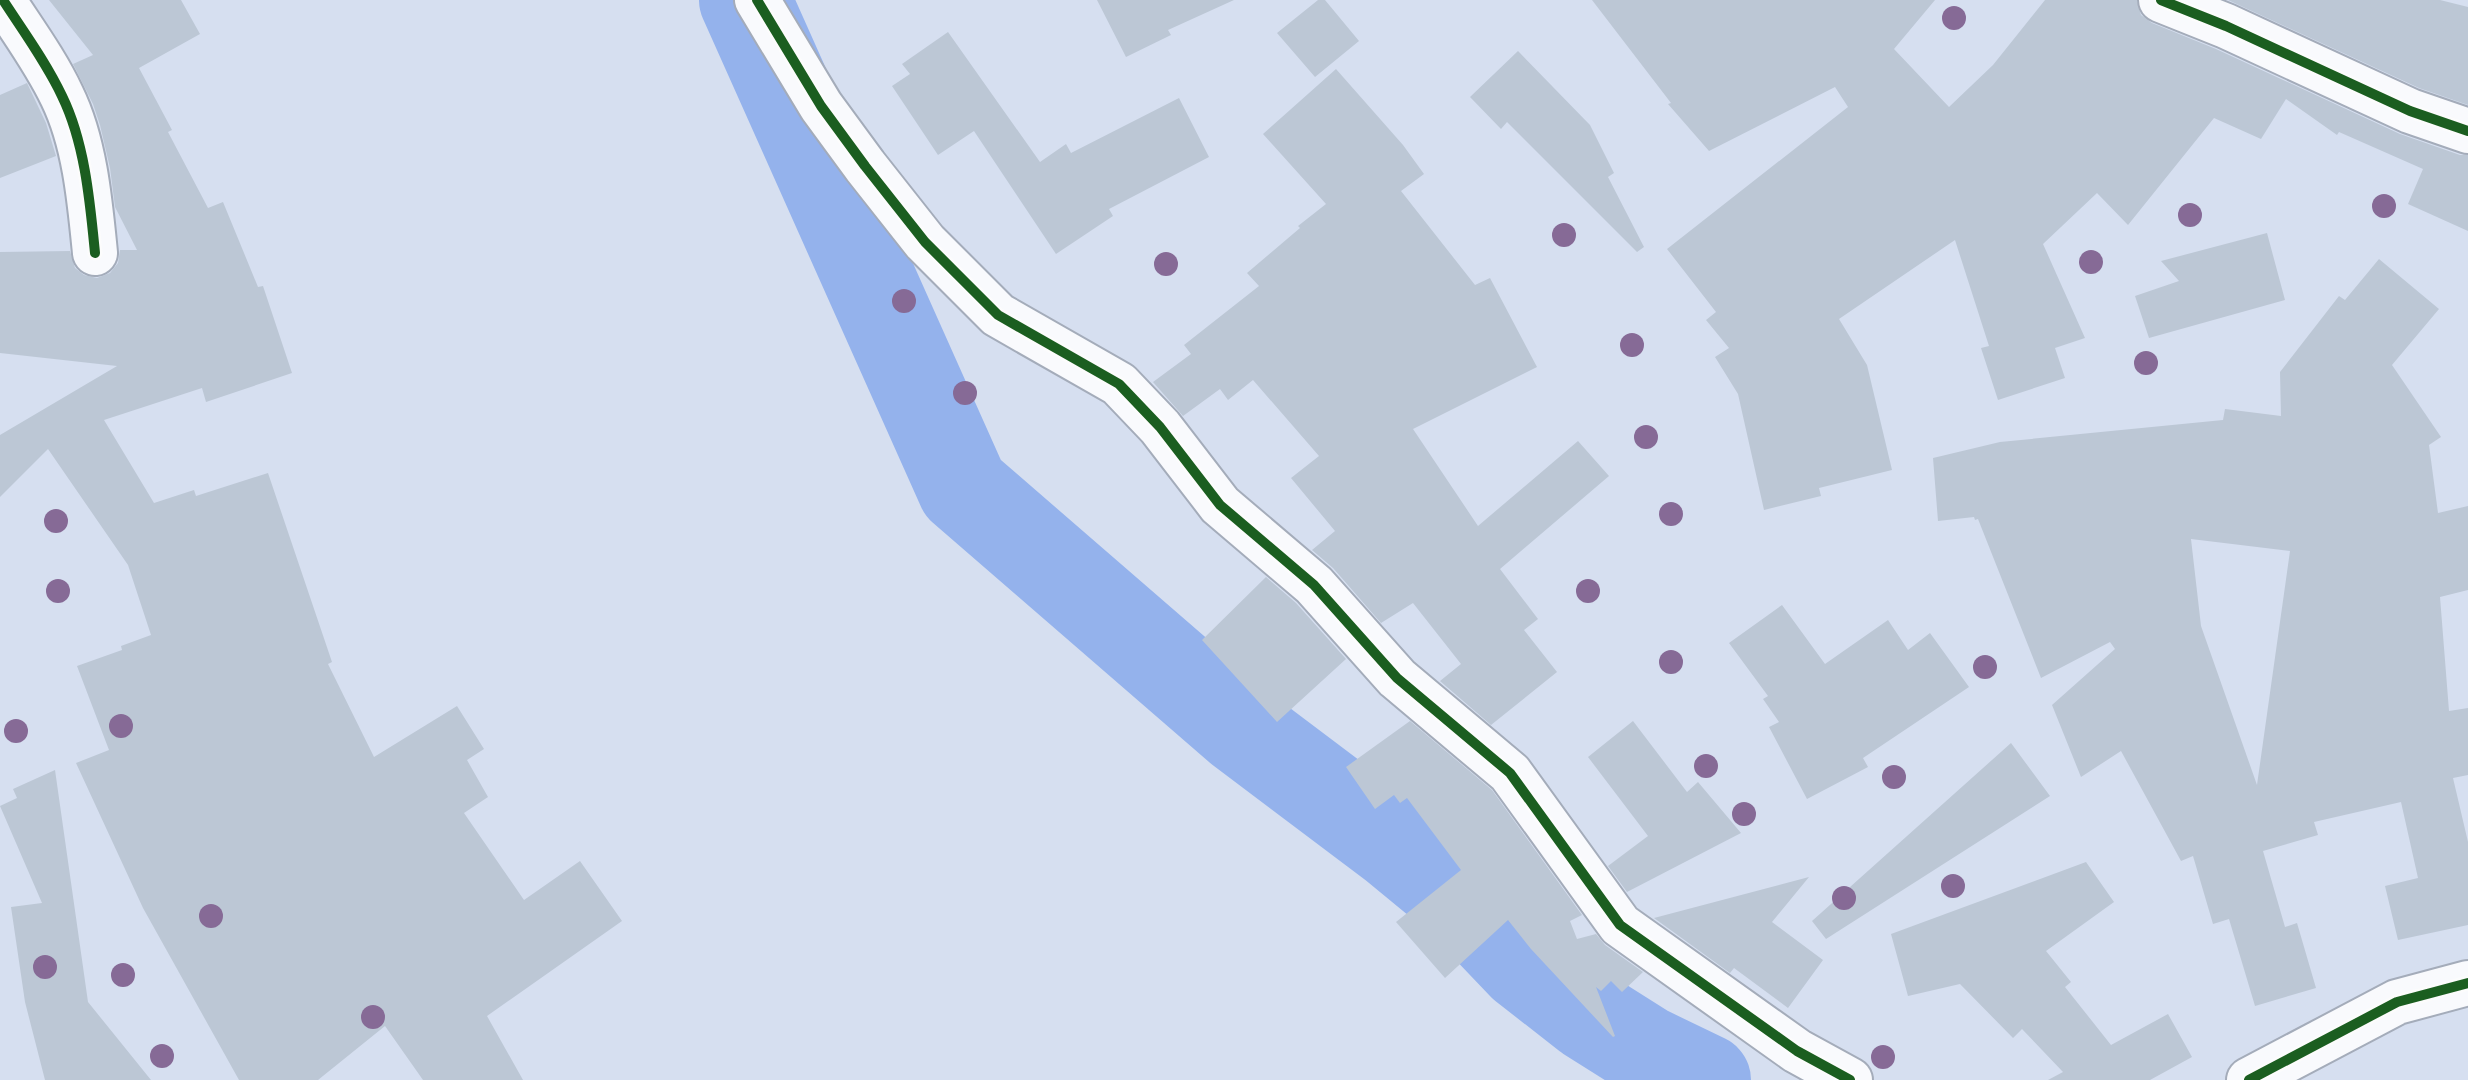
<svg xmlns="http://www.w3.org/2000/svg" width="2468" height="1080" font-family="Inter,sans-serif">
  <rect width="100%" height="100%" fill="#d6dff0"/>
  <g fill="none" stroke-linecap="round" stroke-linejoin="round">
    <path stroke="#94b2ec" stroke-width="92" d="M745,0L963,488L1240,728L1394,844L1462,900L1524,965L1588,1015L1645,1051L1705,1080"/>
  </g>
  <path fill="#bcc7d5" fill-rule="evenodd" d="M49,0H181L200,34L139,68L172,130L168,132L208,208L223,202L258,287L263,286L292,373L206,402L202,388L104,420L154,503L194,490L196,496L268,473L332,662L328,664L374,757L457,706L484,749L467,760L488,797L464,813L524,900L580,861L622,921L487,1016L523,1080H423L385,1026L318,1080H239L143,908L76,763L109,750L77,666L122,650L121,646L151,635L128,565L48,449L0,497V435L117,366L0,353V252L70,251L75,268L84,275L97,278L110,273L118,263L120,250H137L115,207L110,168L100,125L93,104L73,64L93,55Z
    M1097,0H1234L1168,30L1171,35L1126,57Z
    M1318,0H1325L1359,41L1315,77L1277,33Z
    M1592,0H1935L1894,49L1949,107L1993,65L2045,0H2137L2141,15L2152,23L2216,49L2400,134L2460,155H2468V231L2408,204L2423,169L2339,132L2337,135L2286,99L2261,139L2214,118L2128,225L2097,193L2043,244L2085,338L2055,348L2065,378L1998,400L1981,348L1989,346L1955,240L1839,319L1867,365L1892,470L1819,488L1821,496L1764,510L1738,394L1715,357L1729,348L1706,320L1716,312L1667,249L1848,107L1835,87L1709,151L1668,104L1671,103Z
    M2228,0H2440L2468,7V105L2419,88Z
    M948,32L1040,162L1066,144L1071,153L1179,98L1209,157L1109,209L1113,216L1056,254L974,131L938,155L892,86L910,74L902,64Z
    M1518,51L1590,125L1614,173L1608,177L1644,247L1637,252L1507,122L1501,129L1470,97Z
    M1336,69L1403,145L1424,174L1401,191L1475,285L1490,278L1537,367L1413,429L1478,526L1578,441L1609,476L1500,569L1538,619L1524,630L1557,672L1491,725L1440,681L1461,664L1413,603L1381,623L1333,568L1312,550L1335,531L1291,478L1319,456L1253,380L1228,400L1220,389L1183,416L1153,382L1191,354L1184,345L1259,286L1247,273L1300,228L1298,226L1326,204L1263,134Z
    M27,83L46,123L56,156L0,178V95Z
    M2267,233L2285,300L2149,338L2135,296L2179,281L2161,261Z
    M2379,259L2439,309L2392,365L2441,437L2429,445L2438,513L2468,506V590L2440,597L2449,711L2468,708V775L2453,778L2468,842V925L2398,940L2385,886L2418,878L2401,802L2314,822L2318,835L2263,851L2285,927L2297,923L2316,988L2255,1006L2229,919L2213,924L2193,856L2181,861L2121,751L2081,777L2052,705L2115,649L2110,642L2041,678L1978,519L1975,520L1974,517L1938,521L1933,458L2000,442L2223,420L2225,409L2281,416L2280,372L2339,296L2345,300ZM2191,539L2290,551L2257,785L2201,626Z
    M1266,577L1296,603L1346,659L1277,722L1202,640Z
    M1782,605L1825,664L1888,620L1908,650L1930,633L1969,687L1863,758L1868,767L1807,799L1769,727L1779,722L1763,699L1768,696L1729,643Z
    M1410,721L1492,790L1582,915L1570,921L1577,939L1596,934L1605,945L1643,972L1622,992L1611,981L1601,991L1596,987L1615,1036L1613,1037L1531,949L1508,920L1445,978L1396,922L1461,870L1407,798L1400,803L1394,795L1375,809L1346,767Z
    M1633,721L1687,792L1698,782L1741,833L1627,892L1608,866L1648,836L1588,757Z
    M2011,743L2050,796L1826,939L1812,921Z
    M55,770L88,1002L151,1080H45L25,1002L11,907L42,903L0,806L17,798L13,789Z
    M2086,862L2114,902L2046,951L2071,982L2065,987L2111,1045L2168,1014L2192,1057L2150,1080H2048L2063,1072L2022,1029L2013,1038L1960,984L1908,996L1891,934Z
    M1809,877L1772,922L1823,960L1788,1008L1734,968L1730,973L1654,918Z"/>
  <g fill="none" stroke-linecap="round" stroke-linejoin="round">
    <defs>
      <path id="minor" d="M3,0C23,31 46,62 62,96C85,143 90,202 95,253
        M757,0L821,106L865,166L925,242L998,315L1119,384L1160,427L1220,505L1314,585L1397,678L1510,773L1620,925L1797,1051L1850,1080
        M2161,0L2226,26L2410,111L2468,131
        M2249,1080L2397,1002L2468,983"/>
    </defs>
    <use href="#minor" stroke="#a4acba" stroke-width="48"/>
    <use href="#minor" stroke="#f9fafd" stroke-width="44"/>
    <defs>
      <path id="cycleway" d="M3,0C23,31 46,62 62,96C85,143 90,202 95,253
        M757,0L821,106L865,166L925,242L998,315L1119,384L1160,427L1220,505L1314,585L1397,678L1510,773L1620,925L1797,1051L1850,1080
        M2161,0L2226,26L2410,111L2468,131
        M2249,1080L2397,1002L2468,983"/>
    </defs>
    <use href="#cycleway" stroke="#fcfcfc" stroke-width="15"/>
    <use href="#cycleway" stroke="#1b5e20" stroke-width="10"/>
  </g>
  <g fill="#866a96">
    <circle cx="1954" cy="18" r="12"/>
    <circle cx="2384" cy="206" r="12"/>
    <circle cx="2190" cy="215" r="12"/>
    <circle cx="1564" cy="235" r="12"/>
    <circle cx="2091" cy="262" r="12"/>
    <circle cx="1166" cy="264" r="12"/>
    <circle cx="904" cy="301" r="12"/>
    <circle cx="1632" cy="345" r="12"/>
    <circle cx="2146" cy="363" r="12"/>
    <circle cx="965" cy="393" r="12"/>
    <circle cx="1646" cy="437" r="12"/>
    <circle cx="1671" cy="514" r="12"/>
    <circle cx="56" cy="521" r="12"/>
    <circle cx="58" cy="591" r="12"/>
    <circle cx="1588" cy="591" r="12"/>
    <circle cx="1671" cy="662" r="12"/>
    <circle cx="1985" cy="667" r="12"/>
    <circle cx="121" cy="726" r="12"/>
    <circle cx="16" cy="731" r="12"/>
    <circle cx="1706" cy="766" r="12"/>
    <circle cx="1894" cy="777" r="12"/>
    <circle cx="1744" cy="814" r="12"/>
    <circle cx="1953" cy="886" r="12"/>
    <circle cx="1844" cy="898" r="12"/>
    <circle cx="211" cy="916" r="12"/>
    <circle cx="45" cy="967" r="12"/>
    <circle cx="123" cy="975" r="12"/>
    <circle cx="373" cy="1017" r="12"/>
    <circle cx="162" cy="1056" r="12"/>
    <circle cx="1883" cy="1057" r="12"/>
  </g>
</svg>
